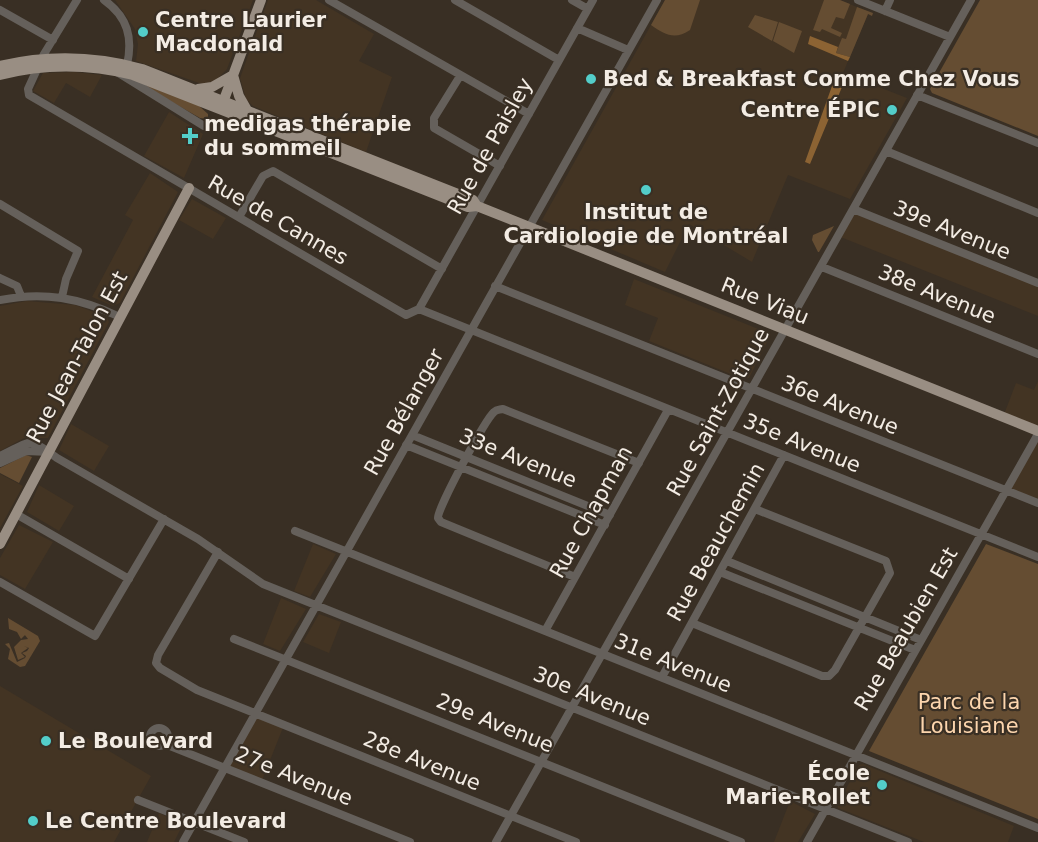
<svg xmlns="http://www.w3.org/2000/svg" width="1038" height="842" font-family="'DejaVu Sans',sans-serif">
  <rect width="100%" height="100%" fill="#392f24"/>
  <path fill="#433423" d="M115,0H253L227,69L215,81L202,84L136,61L138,44L135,29Z
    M268,0H316L374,34L359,61L392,77L366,152L253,106L246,99L240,78Z
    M665,0H840L869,12L843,73L907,98L850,199L788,175L752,262L689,224L665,272L542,220Z
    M74,72L102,75L90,97L66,83L54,103L33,91L43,73Z
    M169,112L203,134L184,178L144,156Z
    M150,173L178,192L120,303L113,306L92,297L133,220L125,215Z
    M192,199L226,218L213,239L179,220Z
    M853,209L1038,283V316L838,236Z
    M634,279L771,334L749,378L743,379L649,341L658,318L625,305Z
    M27,301L75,305L107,317L109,322L48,438H24L0,451V306Z
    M1038,381V502L1009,489L1035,431L1003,417L1016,383L1034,390Z
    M71,424L109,446L94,471L59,450Z
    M0,474L23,486L0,528Z
    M39,485L74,506L59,531L27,512Z
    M19,525L53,542L25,589L0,575V558Z
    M313,544L336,554L310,597L294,591Z
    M281,598L306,609L280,651L263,644Z
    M319,614L341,622L329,653L303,642Z
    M0,686L151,776L114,842H0Z
    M255,714L284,725L261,783L224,768Z
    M863,764L1014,826L1008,842H924L838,808L837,805L859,765Z
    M790,801L815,814L798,842H774Z
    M159,813L183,824L174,842H147Z"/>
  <path fill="#654d32" d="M665,0H700L690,30C675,40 665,35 651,25Z
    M824,0H840L850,4L844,19L836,17L831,28L842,33L840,37L822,29L820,32L813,30Z
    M980,0H1038V136L932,93L930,89Z
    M857,7L873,13L872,16L868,14L850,57L836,53L842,38L846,39Z
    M755,15L778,22L772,41L748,27Z
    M779,22L802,31L794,53L773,41Z
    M147,85L198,105L208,114V119L200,118L146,87Z
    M834,226L819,252H818L812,240L813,235Z
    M26,455L32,457L19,483L0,473V468Z
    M986,544L1038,564V819L869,751Z
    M8,618L38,636L40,641L25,666L20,667L8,659L10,649L5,644L9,643L17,662L25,658L26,656L22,653L27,651L29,648L24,646L28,648L21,653L25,657L18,660L14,647L21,640L28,639L21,630L25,635L21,639L17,632L9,629Z"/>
  <path fill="#8c6333" d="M810,36L838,47L836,53L850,57L848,61L808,44Z
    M840,74L847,75L810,164L805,162L832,86Z"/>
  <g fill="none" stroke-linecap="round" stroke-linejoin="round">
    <path stroke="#65605b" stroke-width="8" d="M77,0L44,54L28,89L29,95L406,315L419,309L593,0
      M104,0C128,17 133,38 127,65
      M329,0L529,114
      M455,0L559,60
      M572,0L588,9
      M858,0L950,37
      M0,10L53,40
      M885,11L890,0
      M577,28L628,50
      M117,72L204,126
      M460,76L434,118V128L500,166
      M917,95L1038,143
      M886,151L1038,213
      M0,204L78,251L66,279L62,297
      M853,209L1038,283
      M239,217L263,176L273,171L442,269
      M822,267L1038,354
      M0,278L17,286L21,296
      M495,286L1038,503
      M0,300C44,291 80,298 120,317
      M419,309L1038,557
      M412,435L610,515
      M406,445L605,525
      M0,456C32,441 27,436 57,458L198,539L263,584L908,842
      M0,463L26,451L49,452
      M16,514L129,579
      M295,531L1038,828
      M218,552L158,655L156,663L160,668L197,690L576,842
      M727,561L921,640
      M720,572L915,650
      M575,577L441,522L438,518C437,509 485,420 494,412C497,409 499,410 503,409L639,463
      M0,582L95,636L164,519
      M692,623L822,676H829L835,670L890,573L886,561L755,509
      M545,631L668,410
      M234,639L741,842
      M662,677L784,455
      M150 737a9 9 0 1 1 18 0a9 9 0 1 1-18 0Z
      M165,744L410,842
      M138,800L244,842
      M183,842L657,0
      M496,842L971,0
      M807,842L1038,434"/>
    <path stroke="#998e83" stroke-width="10" d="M0,66C47,55 95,56 142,69L473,200L477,206
      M0,75C43,64 89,64 133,75L468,207L477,206
      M233,75L239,96L247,110
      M198,89L212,87L233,75
      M222,105L261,0
      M477,206L1038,431
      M0,544L189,188"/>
  </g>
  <g fill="#53cdc9" stroke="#392f24" stroke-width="2">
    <circle cx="143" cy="32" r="6"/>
    <circle cx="591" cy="79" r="6"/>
    <circle cx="892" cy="110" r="6"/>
    <path d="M187 127h6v6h6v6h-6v6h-6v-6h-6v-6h6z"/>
    <circle cx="646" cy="190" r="6"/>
    <circle cx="46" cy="741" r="6"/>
    <circle cx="882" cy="785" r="6"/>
    <circle cx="33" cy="821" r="6"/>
  </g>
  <g text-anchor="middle" stroke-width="4.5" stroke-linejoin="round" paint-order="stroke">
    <g font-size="21" font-weight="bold" fill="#f3ece4" stroke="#392f24" text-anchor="start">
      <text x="155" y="27">Centre Laurier<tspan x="155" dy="24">Macdonald</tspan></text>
      <text x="603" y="86">Bed &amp; Breakfast Comme Chez Vous</text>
      <text x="880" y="117" text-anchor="end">Centre ÉPIC</text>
      <text x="204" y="131">medigas thérapie<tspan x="204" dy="24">du sommeil</tspan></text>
      <text x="646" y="219" text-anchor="middle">Institut de<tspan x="646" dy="24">Cardiologie de Montréal</tspan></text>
      <text x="58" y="748">Le Boulevard</text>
      <text x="870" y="780" text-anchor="end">École<tspan x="870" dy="24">Marie-Rollet</tspan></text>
      <text x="45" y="828">Le Centre Boulevard</text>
    </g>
    <g font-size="21" fill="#f3ece4" stroke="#392f24">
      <text transform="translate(490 146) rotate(-61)" y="7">Rue de Paisley</text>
      <text transform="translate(278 220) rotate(30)" y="7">Rue de Cannes</text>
      <text transform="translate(952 230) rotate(22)" y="7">39e Avenue</text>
      <text transform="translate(937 294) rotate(22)" y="7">38e Avenue</text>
      <text transform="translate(765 301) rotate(22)" y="7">Rue Viau</text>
      <text transform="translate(77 357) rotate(-62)" y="7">Rue Jean-Talon Est</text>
      <text transform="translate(840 405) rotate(22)" y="7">36e Avenue</text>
      <text transform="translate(404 412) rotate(-61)" y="7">Rue Bélanger</text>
      <text transform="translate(718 412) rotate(-61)" y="7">Rue Saint-Zotique</text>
      <text transform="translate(802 443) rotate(22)" y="7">35e Avenue</text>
      <text transform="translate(518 458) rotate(22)" y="7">33e Avenue</text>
      <text transform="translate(591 512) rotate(-61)" y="7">Rue Chapman</text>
      <text transform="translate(716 542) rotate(-61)" y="7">Rue Beauchemin</text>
      <text transform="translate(906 629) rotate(-60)" y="7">Rue Beaubien Est</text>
      <text transform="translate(673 663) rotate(22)" y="7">31e Avenue</text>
      <text transform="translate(592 696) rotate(22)" y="7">30e Avenue</text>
      <text transform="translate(495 723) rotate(22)" y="7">29e Avenue</text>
      <text transform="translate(422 761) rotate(22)" y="7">28e Avenue</text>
      <text transform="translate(294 776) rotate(22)" y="7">27e Avenue</text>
    </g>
    <g font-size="21" fill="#fcd5ad" stroke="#392f24">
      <text x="969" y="709">Parc de la<tspan x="969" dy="24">Louisiane</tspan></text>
    </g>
  </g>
</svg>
